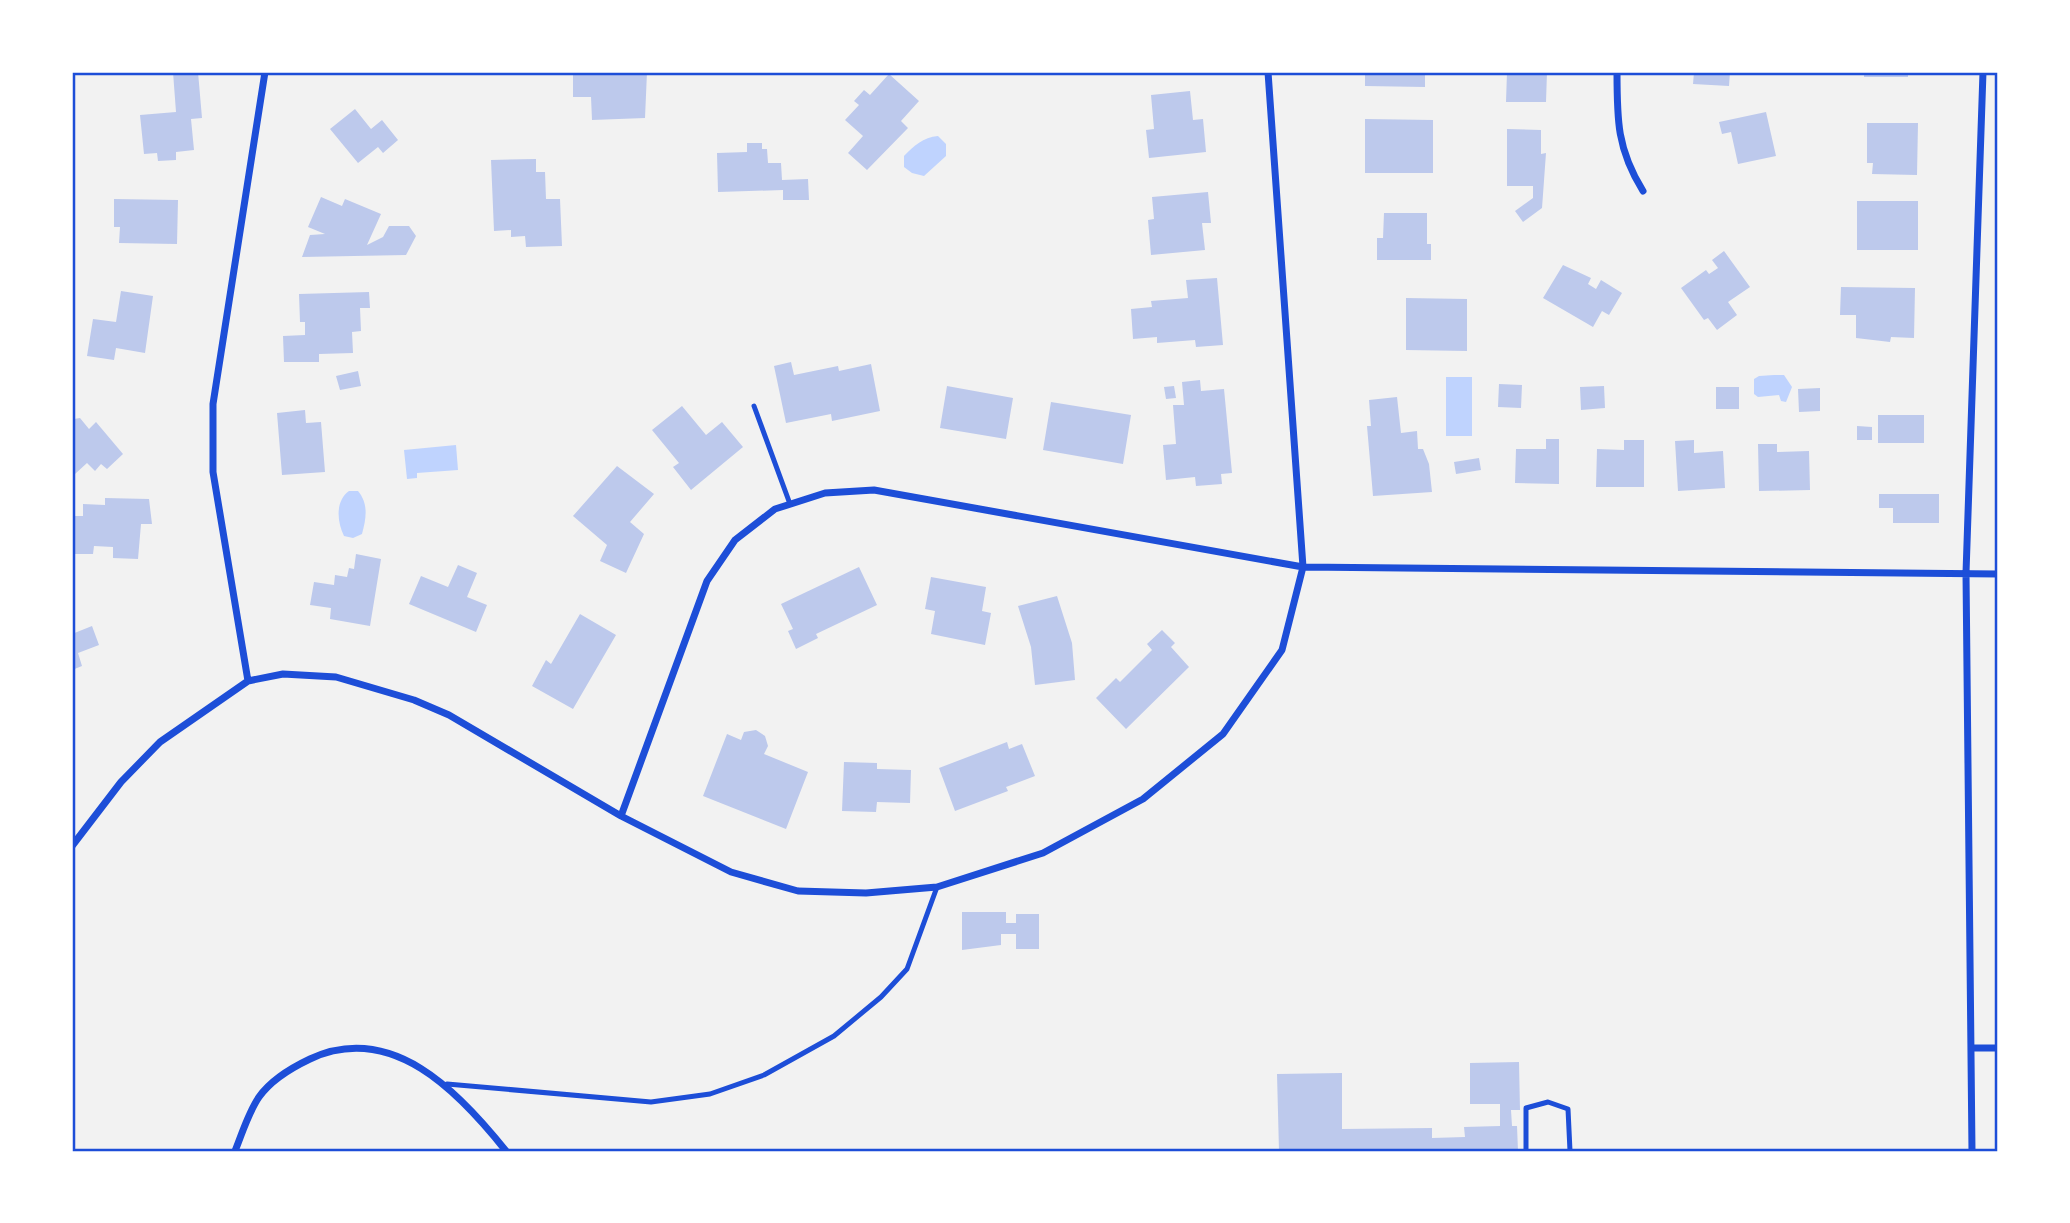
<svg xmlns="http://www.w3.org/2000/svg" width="2070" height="1223" font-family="'Noto Sans',sans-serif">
  <rect width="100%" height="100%" fill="#f2f2f2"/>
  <path fill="#bfd3fe" d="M938,136L946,144V156L924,176L912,173L904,167V156C914,146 923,137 938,136Z
    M1774,375H1784L1792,387L1786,402L1781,401L1779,395L1758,397L1754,394V379L1759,376Z
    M1446,377H1472V436H1446Z
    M456,445L458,470L417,473V478L407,479L404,450Z
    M349,491H358C369,504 366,519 362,534L353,538L344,536C337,522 335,501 349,491Z"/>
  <path fill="#bdc9ec" d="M173,72H198L202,118L191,119L194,150L176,152V160L158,161L157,153L144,154L140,115L176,112Z
    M573,72H647L645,118L592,120L591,97H573Z
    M1365,72H1425V87L1365,86Z
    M1507,72H1547L1546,102H1506Z
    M1694,72H1730L1729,86L1693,84Z
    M1864,72H1908V77H1864Z
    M889,74L919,101L901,121L908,128L867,170L848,153L863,136L845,120L859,105L854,101L864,90L870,95Z
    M1190,91L1193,120L1203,119L1206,152L1149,158L1146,130L1154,129L1151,95Z
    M355,109L371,129L382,120L398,140L383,153L378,147L358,163L330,129Z
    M1766,112L1776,156L1738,164L1731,132L1722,134L1719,122Z
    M1365,119L1433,120V173H1365Z
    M1867,123H1918L1917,175L1872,174L1873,163H1867Z
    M1507,129L1541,130V154L1546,153L1542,208L1523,222L1515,211L1533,198V186H1507Z
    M747,143H762V149H767L768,163H781L782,180L808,179L809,200H783V190L718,192L717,153L747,152Z
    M536,159V172H545L546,199H560L562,246L526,247L525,236L511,237V230L494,231L491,160Z
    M1208,192L1211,223H1202L1205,250L1151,255L1148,220L1154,219L1152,197Z
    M321,197L342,206L345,199L381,214L367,245L383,237L389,226H409L416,236L406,255L302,257L310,235L325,234L308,227Z
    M114,199L178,200L177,244L119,243L120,227H114Z
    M1857,201H1918V250H1857Z
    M1384,213H1427V244H1431V260H1377V238H1383Z
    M1724,251L1750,287L1728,302L1737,315L1717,330L1708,318L1704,320L1681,288L1706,270L1709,274L1718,268L1712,260Z
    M1563,265L1591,278L1588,284L1596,289L1601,280L1622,293L1609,315L1602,311L1593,327L1543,298Z
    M1217,278L1223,345L1196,347L1195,340L1157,343V337L1133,339L1131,309L1152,307L1151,301L1188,298L1186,280Z
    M1841,287L1915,288L1914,338L1891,337L1890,342L1856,338V315H1840Z
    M121,291L153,296L145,353L116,348L114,360L87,356L93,319L116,322Z
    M369,292L370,308H360L361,331L352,332L353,353L319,354V362H284L283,336L305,335V322H300L299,294Z
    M1406,298L1467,299V351L1406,350Z
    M791,362L794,375L838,366L839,371L871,364L880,411L832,421L831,414L786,423L774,366Z
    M358,371L361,386L340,390L336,376Z
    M1200,380L1201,391L1224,389L1232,473L1221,474L1222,484L1196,486L1195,477L1166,480L1163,445L1176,444L1173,405H1184L1182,382Z
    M1499,384L1522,385L1521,408L1498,407Z
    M947,386L1013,398L1006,439L940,428Z
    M1174,386L1176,398L1166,399L1164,387Z
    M1604,386L1605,408L1581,410L1580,387Z
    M1716,387H1739V409H1716Z
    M1820,388V411L1799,412L1798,389Z
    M1397,397L1401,433L1417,431L1418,449H1423L1429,464L1432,492L1373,496L1367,426H1371L1369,400Z
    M1051,402L1131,415L1123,464L1043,450Z
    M682,406L706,435L722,422L743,447L691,490L673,467L679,463L652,430Z
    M305,410L306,423L321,422L325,472L282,475L277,413Z
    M1878,415H1924V443H1878Z
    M72,416L74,419L80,418L89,429L96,422L123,454L107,469L101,464L95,471L87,463L75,474L72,467Z
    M1857,426L1872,427V440H1857Z
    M1546,439H1559V484L1515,483L1516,449H1546Z
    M1624,440H1644V487H1596L1597,449L1624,450Z
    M1694,440V453L1723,451L1725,488L1678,491L1675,441Z
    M1758,444H1777V452L1809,451L1810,490L1759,491Z
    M1479,458L1481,470L1456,474L1454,462Z
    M617,466L654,494L630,522L644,534L626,573L600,561L607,545L573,516Z
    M1879,494H1939V523H1893V508H1879Z
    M105,498L149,499L152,524H141L138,559L113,558V547L94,546L93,554H72V516H83V504L105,505Z
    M356,554L381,559L370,626L330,619L331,608L310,605L314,582L334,585L335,575L347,577L349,568L354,569Z
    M458,565L477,573L467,597L487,605L476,632L409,604L421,576L448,587Z
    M859,567L877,605L816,634L818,638L796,649L788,631L793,629L781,604Z
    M931,577L986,587L982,611L991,613L985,645L931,634L935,611L925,609Z
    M1057,596L1072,643L1075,680L1035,685L1031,647L1018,606Z
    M580,614L616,635L573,709L532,686L546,660L551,664Z
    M92,626L99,645L78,653L82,666L72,670V634Z
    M1162,630L1175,643L1171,647L1189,667L1126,729L1096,698L1116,678L1120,682L1152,650L1147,644Z
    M756,730L765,736L768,746L764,754L808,772L786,829L703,796L727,734L741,740L744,732Z
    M1007,742L1009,749L1022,744L1035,776L1006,787L1008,791L955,811L939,768Z
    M844,762L877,763V769L911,770L910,803L877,802L876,812L842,811Z
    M962,912H1006V923H1016V914H1039V949H1016V934H1001V945L962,950Z
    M1519,1062L1520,1110H1511L1512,1126H1517L1518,1151H1279L1277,1074L1342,1073V1129L1432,1128V1138L1465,1137L1464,1127L1500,1126V1104H1470V1063Z"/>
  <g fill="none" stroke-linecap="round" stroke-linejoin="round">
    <path stroke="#1d4ed8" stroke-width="5" d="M754,406L790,504
      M447,1084L651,1102L710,1094L764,1075L834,1036L881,997L907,969L937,887
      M1526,1151V1108L1548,1102L1568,1109L1570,1151"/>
    <path stroke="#1d4ed8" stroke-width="7" d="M1617,72C1617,120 1617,149 1643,191
      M248,681L213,472V404L265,72
      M621,816L707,581L735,540L775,509L825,493L874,490L1303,567L1998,574
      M72,846L121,782L160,742L248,681L283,674L336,677L414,700L449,715L621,816L731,872L798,891L866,893L937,887L1043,853L1143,799L1223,734L1282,650L1303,567L1268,72
      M1973,1048H1998
      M235,1151C242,1134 248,1113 259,1097C271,1080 291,1068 310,1059C392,1021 459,1092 506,1151
      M1972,1151L1966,573L1983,72"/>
  </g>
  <rect width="2070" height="1223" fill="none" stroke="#ffffff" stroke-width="147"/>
  <rect x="74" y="74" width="1922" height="1076" fill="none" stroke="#1d4ed8" stroke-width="2.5"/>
</svg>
